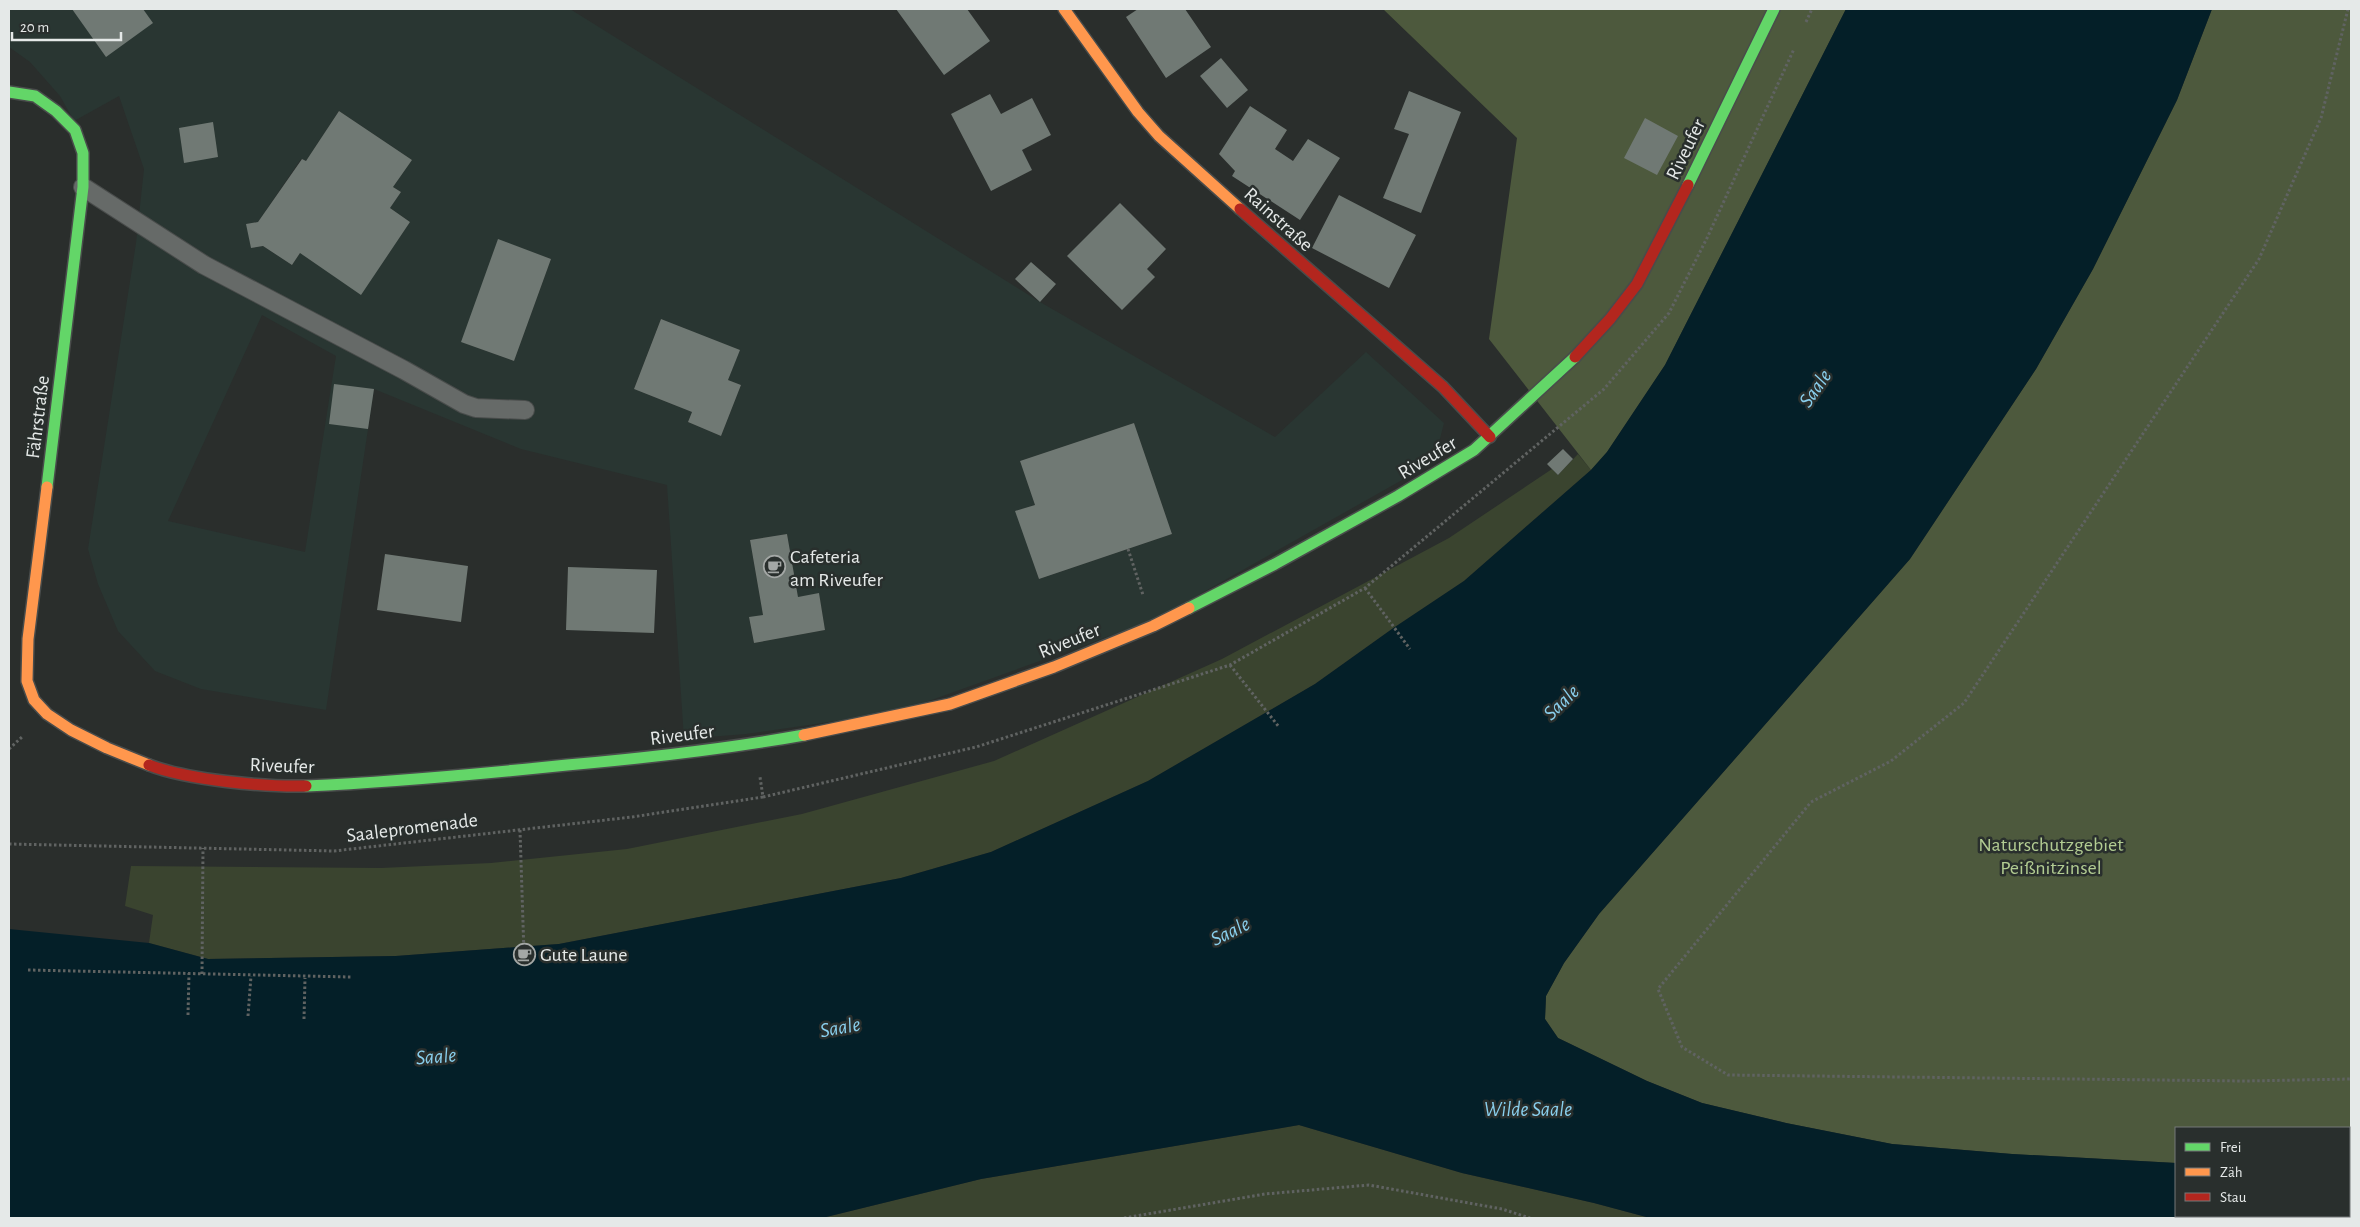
<svg xmlns="http://www.w3.org/2000/svg" width="2360" height="1227" font-family="'Alegreya Sans',sans-serif">
  <rect width="100%" height="100%" fill="#2a2e2c"/>
  <path fill="#293632" fill-rule="evenodd" d="M9,9H570L1040,302L1275,437L1366,352L1444,423L1434,462L1154,620L898,712L746,734L684,739L667,485L521,449L374,389L326,710L201,689L155,671L118,631L98,584L88,549L136,243L144,169L119,96L74,121L60,96L30,62L9,47ZM339,111L412,160L393,187L401,192L390,208L410,222L361,294L300,253L292,265L263,246L251,248L247,224L258,222L301,159L306,161ZM498,240L551,259L514,361L462,342ZM262,315L336,356L305,552L168,521ZM661,319L739,350L728,380L741,385L721,436L688,422L692,412L634,389ZM1134,423L1172,534L1039,579L1016,511L1035,505L1020,461ZM787,534L798,597L819,594L825,630L754,643L749,618L763,615L750,540Z"/>
  <path fill="#3a442f" d="M1578,454L1591,470L1464,581L1392,629L1315,684L1148,781L991,852L901,878L559,944L396,956L208,959L149,943L153,915L125,906L131,866L381,868L491,863L627,849L802,814L994,761L1222,659L1449,538L1552,469L1558,475Z
    M1299,1125L1462,1173L1594,1203L1650,1218H822L981,1179Z"/>
  <path fill="#4d593d" d="M1383,9H1846L1665,365L1607,452L1591,470L1489,339L1517,138Z
    M2212,9H2351V1156H2349V1128H2176V1163L2012,1154L1892,1144L1786,1123L1702,1103L1647,1081L1558,1038L1545,1019L1546,996L1564,963L1599,914L1910,559L2036,369L2093,269L2177,100Z"/>
  <path fill="#041f28" d="M1846,9H2212L2177,100L2093,269L2036,369L1910,559L1599,914L1564,963L1546,996L1545,1019L1558,1038L1647,1081L1702,1103L1786,1123L1892,1144L2012,1154L2176,1163V1216H2349V1156H2351V1218H1650L1594,1203L1462,1173L1299,1125L981,1179L822,1218H9V929L149,943L208,959L396,956L559,944L901,878L991,852L1148,781L1315,684L1392,629L1464,581L1591,470L1607,452L1665,365Z"/>
  <path fill="#707974" d="M72,9H143L153,23L106,57Z
    M896,9H967L990,41L944,75Z
    M1138,9H1185L1211,47L1166,78L1126,17Z
    M1221,58L1248,90L1227,108L1200,76Z
    M1409,91L1461,112L1421,213L1383,198L1409,134L1394,129Z
    M990,94L1001,114L1032,98L1051,135L1022,150L1032,170L991,191L951,114Z
    M1250,106L1287,130L1275,149L1293,161L1308,139L1340,158L1300,220L1232,176L1235,171L1219,154Z
    M339,111L412,160L393,187L401,192L390,208L410,222L361,295L300,253L292,265L263,246L251,248L246,224L258,222L302,159L306,161Z
    M1645,118L1678,136L1657,175L1624,158Z
    M213,122L218,157L184,163L179,128Z
    M1339,195L1416,235L1389,288L1312,248Z
    M1120,203L1166,249L1147,269L1155,277L1122,310L1067,256Z
    M498,239L551,259L514,361L461,342Z
    M1031,262L1056,284L1040,302L1015,279Z
    M661,319L740,350L728,380L741,385L721,436L688,422L692,412L634,389Z
    M334,384L374,389L368,429L329,424Z
    M1134,423L1172,534L1039,579L1015,511L1035,505L1020,461Z
    M1563,449L1573,459L1558,475L1547,464Z
    M787,534L798,597L819,593L825,630L754,643L749,617L763,615L750,540Z
    M385,554L468,566L461,622L377,610Z
    M568,567L657,570L654,633L566,630Z"/>
  <g fill="none" stroke-linecap="round" stroke-linejoin="round">
    <defs>
      <path id="lane" d="M83,187L204,265L404,370L464,404L476,408L525,410"/>
      <path id="fast" d="M9,92L35,96L56,111L75,130L83,153V187L47,487
        M1688,185L1774,9
        M1189,608L1275,564L1398,496L1474,450L1575,357
        M306,786C394,782 480,774 567,765C646,758 726,749 804,735"/>
      <path id="slow" d="M1064,9L1138,112L1159,136L1240,209
        M47,487L28,639L27,681L34,700L47,714L71,730L107,748L149,765
        M804,735L950,704L1054,667L1153,626L1189,608"/>
      <path id="jam" d="M1240,209L1443,387L1490,437
        M1575,357L1610,319L1637,284L1688,185
        M149,765C187,780 265,787 306,786"/>
    </defs>
    <use href="#lane" stroke="#494c4b" stroke-width="20"/>
    <use href="#fast" stroke="#494c4b" stroke-width="14"/>
    <use href="#slow" stroke="#494c4b" stroke-width="14"/>
    <use href="#jam" stroke="#494c4b" stroke-width="14"/>
    <path stroke="#606362" stroke-width="3" stroke-dasharray="2.5 2.5" stroke-linecap="butt" d="M2348,9L2321,118L2259,259L1964,703L1891,761L1811,802L1658,989L1682,1047L1728,1075L2245,1081L2351,1079
      M1806,22L1812,9
      M1128,549L1143,595
      M1365,588L1410,649
      M1230,665L1279,727
      M9,749L23,736
      M763,797L976,747L1230,665L1365,588L1604,389L1669,313L1707,238L1794,49
      M520,830L524,954
      M9,844L334,851L632,817L763,797L760,777
      M28,970L351,977
      M202,974L203,848
      M188,1015L189,973
      M248,1016L251,976
      M304,1019L305,978
      M1124,1218L1265,1194L1369,1185L1502,1209L1530,1218"/>
    <use href="#lane" stroke="#666a68" stroke-width="18"/>
    <use href="#fast" stroke="#63d668" stroke-width="11"/>
    <use href="#slow" stroke="#ff974d" stroke-width="11"/>
    <use href="#jam" stroke="#b3261e" stroke-width="11"/>
  </g>
  <defs>
    <symbol id="cafe-ring" viewBox="-11 -11 22 22"><circle r="9.5" fill="#292f2d" stroke="#a4a8a6" stroke-width="1.5"/><path d="M-5.5-4.5H6V0H3Q3 3.5 0 3.5H-2.5Q-5.5 3.5-5.5 0ZM3-3.2v2h1.7v-2ZM-6 4.5H4V6H-6Z" fill="#a4a8a6"/></symbol>
  </defs>
  <g fill-rule="evenodd">
    <use href="#cafe-ring" x="762" y="554" width="25" height="25"/>
    <use href="#cafe-ring" x="512" y="942" width="25" height="25"/>
  </g>
  <g text-anchor="middle" stroke-width="5" stroke-linejoin="round" paint-order="stroke">
    <g font-size="20" fill="#e5e9e8" stroke="#292f2d">
      <text transform="translate(1685 149) rotate(-64)" y="7">Riveufer</text>
      <text transform="translate(1279 219) rotate(42)" y="7">Rainstraße</text>
      <text transform="translate(37 417) rotate(-83)" y="7">Fährstraße</text>
      <text transform="translate(1427 457) rotate(-31)" y="7">Riveufer</text>
      <text transform="translate(1069 640) rotate(-22)" y="7">Riveufer</text>
      <text transform="translate(682 734) rotate(-7)" y="7">Riveufer</text>
      <text transform="translate(282 765) rotate(2)" y="7">Riveufer</text>
      <text transform="translate(412 827) rotate(-7)" y="7">Saalepromenade</text>
    </g>
    <g font-size="20" fill="#e5e9e8" stroke="#292f2d" text-anchor="start">
      <text x="790" y="563">Cafeteria<tspan x="790" dy="23">am Riveufer</tspan></text>
      <text x="540" y="961">Gute Laune</text>
    </g>
    <g font-size="20" fill="#b2cc92" stroke="#292f2d">
      <text x="2051" y="851">Naturschutzgebiet<tspan x="2051" dy="23">Peißnitzinsel</tspan></text>
    </g>
    <g font-size="21" font-style="italic" fill="#89cfed" stroke="#292f2d">
      <text transform="translate(1815 388) rotate(-55)" y="7">Saale</text>
      <text transform="translate(1561 702) rotate(-44)" y="7">Saale</text>
      <text transform="translate(1230 931) rotate(-26)" y="7">Saale</text>
      <text transform="translate(840 1027) rotate(-10)" y="7">Saale</text>
      <text transform="translate(436 1056) rotate(-4)" y="7">Saale</text>
      <text x="1528" y="1116">Wilde Saale</text>
    </g>
  </g>
  <rect width="2360" height="1227" fill="none" stroke="#e5e9e8" stroke-width="20"/>
  <rect x="2175" y="1127" width="175" height="90" fill="#292f2d" stroke="#747978"/>
  <rect x="2185" y="1143" width="25" height="8" fill="#63d668" stroke="#747978"/>
  <text x="2220" y="1152" font-size="15" fill="#e5e9e8">Frei</text>
  <rect x="2185" y="1168" width="25" height="8" fill="#ff974d" stroke="#747978"/>
  <text x="2220" y="1177" font-size="15" fill="#e5e9e8">Zäh</text>
  <rect x="2185" y="1193" width="25" height="8" fill="#b3261e" stroke="#747978"/>
  <text x="2220" y="1202" font-size="15" fill="#e5e9e8">Stau</text>
  <path d="M12 32v8h109v-8" fill="none" stroke="#e5e9e8" stroke-width="2.5"/>
  <text x="20" y="32" font-size="15" fill="#e5e9e8" stroke="#292f2d" stroke-width="4" paint-order="stroke">20 m</text>
</svg>
